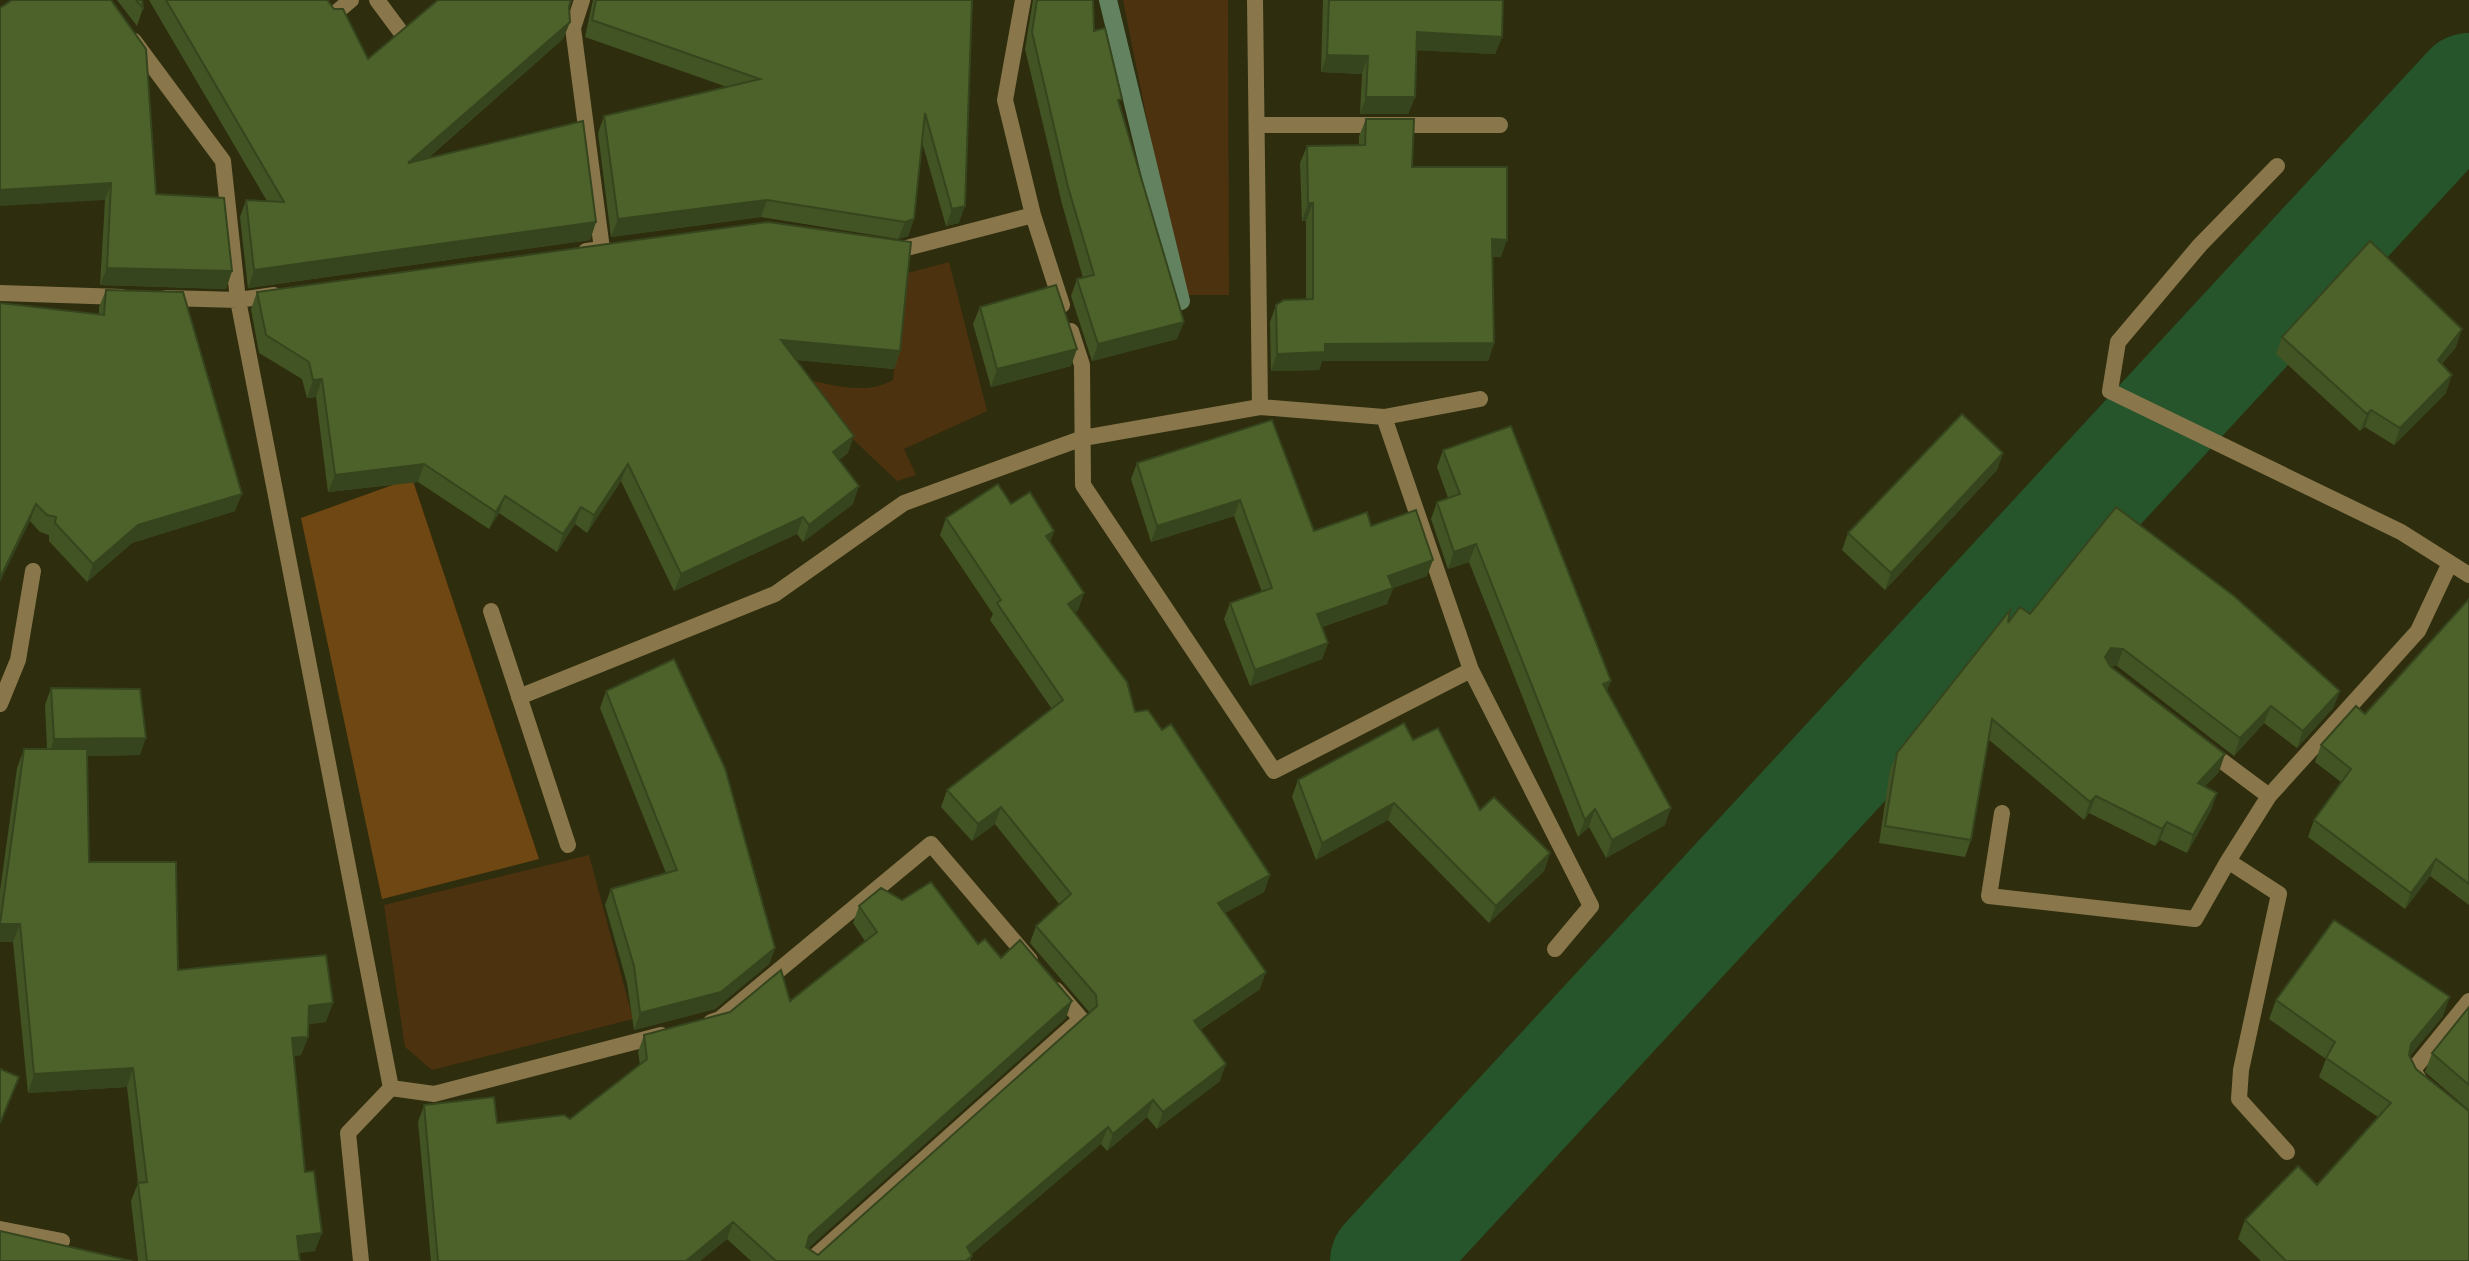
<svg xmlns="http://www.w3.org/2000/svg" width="2469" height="1261" font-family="Poppins,sans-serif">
  <rect width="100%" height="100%" fill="#2e2d0e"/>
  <path fill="#4d320f" d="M1123,0H1228L1229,295H1182Z
    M949,262L987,411L904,449L916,475L897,481L818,406L793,376C825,383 864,397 893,380L904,274Z
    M589,855L633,1019L432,1070L405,1047L384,905Z"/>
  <path fill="#6f4713" d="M412,478L539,859L382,899L301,518Z"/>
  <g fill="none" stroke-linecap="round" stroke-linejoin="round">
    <path stroke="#628260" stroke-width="18" d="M1108,0L1181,301"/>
    <path stroke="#26542b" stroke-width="110" d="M1385,1261L2469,88"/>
    <path stroke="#89774b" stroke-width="16" d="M0,1229L62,1241"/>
    <path stroke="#89774b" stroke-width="16" d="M377,0L400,31
      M582,0L573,28L602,249L586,251
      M1023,0L1005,100L1033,215L1062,305
      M1255,0L1260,407
      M332,16L351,0
      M134,41L223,161L238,300L391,1088L348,1133L361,1261
      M1257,125H1500
      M2277,166L2200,245L2118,342L2110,391L2401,532L2469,575
      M891,249L899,250L1033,215
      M0,293L122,297
      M166,298L238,300L274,295
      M1071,331L1082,365L1083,485L1274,771L1471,670
      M1384,417L1471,670L1591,906L1555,949
      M491,611L568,845
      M519,697L775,594L904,503L1083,438L1260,407L1384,417L1480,399
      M0,704L18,660L33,571
      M2206,749L2269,796
      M2002,813L1989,896L2195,919L2228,861
      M711,1022L720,1019L931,844L1030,960
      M2422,1084L2413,1070L2469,1001
      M391,1088L434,1094L661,1035
      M2287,1152L2239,1099L2241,1070L2279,894L2228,861L2269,796L2418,631L2450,563
      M810,1261L1081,1019L1056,990"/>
  </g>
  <path fill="#425424" d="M117,0H142L143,8L137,26Z
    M149,0H329L328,2L368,59L569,7L570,22L563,39L427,159L596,222L590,240L248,288L240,217L246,200L267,201Z
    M593,0H972L959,223L946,226L922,142L914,219L908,236L898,239L761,217L611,237L598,133L604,116L727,87L585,37Z
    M1033,0H1093L1094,31L1120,107L1177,339L1092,361L1071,296L1077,279L1083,278L1062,204L1025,49Z
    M1323,0H1503L1502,37L1495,54L1416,50L1415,97L1408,114H1360L1362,74L1321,72Z
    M0,8L156,194L232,271L226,289L100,285L105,200Z
    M1366,119L1501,257H1492L1494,343L1488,361H1322L1319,370L1271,371L1270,322L1276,305L1306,299V221H1302L1300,163L1307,146L1359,145V136Z
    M106,290L235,511L132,543L87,582L49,541V535L40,532L30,521L99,314V307Z
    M257,292L900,351L894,369L796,360L848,453L839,460L853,504L803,542L797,534L674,591L621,481L587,533L575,524L557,552L499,513L489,529L418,482L328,492L316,397L307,398L302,379L259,353L251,309Z
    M980,307L1071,366L991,387L973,324Z
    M2282,337L2456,347L2442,364L2446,393L2394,445L2365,427L2360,431L2276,354Z
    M1272,420L1314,531L1371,526L1427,576L1393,588L1387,604L1322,627L1328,643L1322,659L1250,686L1224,619L1230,603L1262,592L1234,516L1151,542L1131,479L1137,463Z
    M1443,450L1607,691L1665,825L1606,858L1589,827L1578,837L1469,562L1448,569L1431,519L1437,502L1448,498L1437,467Z
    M2003,453L1997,470L1885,590L1842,550L1848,533Z
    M1011,504L1054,531L1050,541L1084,593L1078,610L1074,613L1135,712L1270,875L1264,892L1225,913L1260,989L1200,1030L1220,1081L1157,1129L1147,1117L1107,1151L1101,1144L971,1254L972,1256L970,1261H751L727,1239L700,1261H431L418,1122L424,1105L497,1123L570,1119L640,1065L638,1052L644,1035L790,1001L865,941L853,923L859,906L978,944L1001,958L1066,1018L808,1248L818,1255L1090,1013L1030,943L1036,926L1060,905L995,824L972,841L941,807L947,790L1052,709L990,620L993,614L940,535L946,518Z
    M2469,599V905L2430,876L2405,909L2308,837L2314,820L2341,782L2315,762L2321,745L2365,714Z
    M2030,614L2340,691L2333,708L2297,748L2264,723L2234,756L2117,666H2109L2219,772L2205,786L2217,793L2211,810L2187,853L2160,840L2155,846L2089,813L2084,820L1988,739L1971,840L1965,857L1879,843L1890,770L1897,753L2008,623Z
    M51,688L140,755L87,756L89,862L178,970L326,1022L308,1024V1037L301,1055L294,1056L305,1172L315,1251L299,1253L300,1261H138L131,1201L138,1183L127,1087L28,1093L13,942H0V891L17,768L24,749H47L45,705Z
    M606,691L775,948L769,964L715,1009L634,1030L627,983L605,905L611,889L666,873L600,708Z
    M1413,740L1480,810L1550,853L1544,871L1489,923L1388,820L1316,860L1292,797L1298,780Z
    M2276,1000L2443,1016L2410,1056L2469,1261H2261L2238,1239L2245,1220L2317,1185L2378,1117L2319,1077L2326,1059L2269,1019Z
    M2469,1007V1110L2425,1072L2432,1053Z"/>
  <path fill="#36451d" d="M570,22L563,39L402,180L408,163Z
    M1417,32L1502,37L1495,54L1411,50Z
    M1327,55L1368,56L1362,74L1321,72Z
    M1366,97H1415L1408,114H1360Z
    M111,183L105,200L0,206V190Z
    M767,200L761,217L611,237L618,219Z
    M1308,203H1313L1306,221H1302Z
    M965,206L959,223L946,226L952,209Z
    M914,219L908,236L898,239L905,222Z
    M596,222L590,240L248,288L254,270Z
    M1492,239L1507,240L1501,257H1485Z
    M107,268L232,271L226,289L100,285Z
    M1184,322L1177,339L1092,361L1098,344Z
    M2462,329L2456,347L2431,377L2438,360Z
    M781,340L900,351L894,369L775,358Z
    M1494,343L1488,361H1322L1319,370L1271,371L1277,354L1325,344Z
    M1077,349L1071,366L991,387L997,369Z
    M2452,375L2446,393L2394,445L2400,428Z
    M322,379L316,397L307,398L313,380Z
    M2371,410L2365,427L2360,431L2367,414Z
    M854,436L848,453L827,469L833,452Z
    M2003,453L1997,470L1885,590L1891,573Z
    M424,464L418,482L328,492L335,475Z
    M628,464L621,481L587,533L594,515Z
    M859,486L853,504L803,542L809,525Z
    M242,494L235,511L132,543L87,582L93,564L138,525Z
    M505,496L499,513L489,529L496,512Z
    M1240,500L1234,516L1151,542L1157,526Z
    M36,504L30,521L0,582V578Z
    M581,507L575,524L557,552L563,534Z
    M803,517L797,534L674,591L681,574Z
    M1054,531L1048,548L1046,536Z
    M1476,544L1469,562L1448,569L1454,552Z
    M1433,560L1427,576L1393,588L1387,604L1311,630L1317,614L1388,576Z
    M1084,593L1078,610L1061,621L1068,604Z
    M1328,643L1322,659L1250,686L1255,670Z
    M2111,648L2123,649L2117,666L2105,665V657Z
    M1611,681L1604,698L1603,684Z
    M2340,691L2333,708L2297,748L2303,731Z
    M2271,706L2264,723L2234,756L2240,738Z
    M146,738L140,755L48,757L54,739Z
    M2225,754L2219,772L2192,800L2198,783Z
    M2217,793L2211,810L2187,853L2193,835Z
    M2096,796L2089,813L2084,820L2090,802Z
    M1394,803L1388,820L1316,860L1322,843Z
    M1001,807L995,824L972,841L978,824Z
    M1671,808L1665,825L1606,858L1612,840Z
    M1595,809L1589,827L1578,837L1585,820Z
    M2167,822L2160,840L2155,846L2162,829Z
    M1550,853L1544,871L1489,923L1496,906Z
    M2436,859L2430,876L2405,909L2411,893Z
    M1270,875L1264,892L1212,920L1218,903Z
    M0,924H20L13,942H0Z
    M775,948L769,964L715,1009L634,1030L640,1013Z
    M1266,972L1260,989L1187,1038L1194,1021Z
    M2450,997L2443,1016L2404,1063L2411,1044Z
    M1072,1001L1066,1018L803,1253L809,1236Z
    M333,1003L326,1022L302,1025L309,1006Z
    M308,1037L301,1055L286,1057L292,1038Z
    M1226,1064L1220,1081L1157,1129L1163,1112Z
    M133,1068L127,1087L28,1093L34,1074Z
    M1153,1100L1147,1117L1107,1151L1113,1134Z
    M1108,1127L1101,1144L964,1261L967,1247Z
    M733,1222L727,1239L700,1261H686Z
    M322,1233L315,1251L290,1254L297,1236Z"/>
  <path fill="#4d622a" stroke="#36451d" stroke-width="2" d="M12,0H111L146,49L156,194L224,198L232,271L107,268L111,183L0,190V8Z
    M136,0H142L143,8Z
    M166,0H328V1L334,9H343L368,59L438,0H571L569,7L570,22L408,163L583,121L596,222L254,270L246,200L284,202Z
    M596,0H972L965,206L952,209L925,113L914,219L905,222L767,200L618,219L604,116L760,79L592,20Z
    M1037,0H1093L1094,31L1105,28L1122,99L1118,100L1184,322L1098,344L1077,279L1094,275L1068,187L1032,32Z
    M1329,0H1503L1502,37L1417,32L1415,97H1366L1368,56L1327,55Z
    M1366,119H1414L1412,167H1507V240L1492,239L1494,343L1325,344V352L1277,354L1276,305L1284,300L1313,299V203H1308L1307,146L1365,145Z
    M768,222L911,242L900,351L781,340L854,436L833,452L859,486L809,525L803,517L681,574L628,464L594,515L581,507L563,534L505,496L496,512L424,464L335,475L322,379L313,380L309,362L266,335L257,292Z
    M2370,241L2462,329L2438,360L2452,375L2400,428L2371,410L2367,414L2282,337Z
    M1056,285L1077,349L997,369L980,307Z
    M106,290L183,292L242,494L138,525L93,564L55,523L56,517L47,515L36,504L0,578V303L104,315Z
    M1962,414L2003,453L1891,573L1848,533Z
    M1272,420L1314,531L1367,512L1371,526L1416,510L1433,560L1388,576L1393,588L1317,614L1328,643L1255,670L1230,603L1272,588L1240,500L1157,526L1137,463Z
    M1511,426L1611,681L1603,684L1671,808L1612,840L1595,809L1585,820L1476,544L1454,552L1437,502L1460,494L1443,450Z
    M998,484L1011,504L1030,492L1054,531L1046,536L1084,593L1068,604L1127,682L1135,712L1148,710L1162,730L1171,724L1270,875L1218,903L1266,972L1194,1021L1226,1064L1163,1112L1153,1100L1113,1134L1108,1127L967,1247L972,1256L966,1261H776L733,1222L686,1261H438L424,1105L494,1097L497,1123L564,1115L570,1119L647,1059L644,1035L730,1012L781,970L790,1001L877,932L859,906L881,888L902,900L931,882L978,944L985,939L1001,958L1020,940L1072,1001L809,1236L806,1247L818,1255L1097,1006L1096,995L1036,926L1071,894L1001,807L978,824L947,790L1063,700L997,603L1001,600L946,518Z
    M2116,507L2234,596L2340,691L2303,731L2271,706L2240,738L2123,649L2111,648L2105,657L2110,666L2225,754L2198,783L2217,793L2193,835L2167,822L2162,829L2096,796L2090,802L1992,719L1971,840L1885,826L1897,753L2010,610L2008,623L2020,607L2030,614Z
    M2469,599V884L2436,859L2411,893L2314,820L2351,769L2321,745L2356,706L2365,714Z
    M674,659L725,768L775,948L721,992L640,1013L634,966L611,889L677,870L606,691Z
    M51,688L140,689L146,738L54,739Z
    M1404,723L1413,740L1438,728L1480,810L1494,797L1550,853L1496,906L1394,803L1322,843L1298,780Z
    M24,749H87L89,862H176L178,970L326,955L333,1003L309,1006L308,1037L292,1038L305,1172L314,1171L322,1233L297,1236L300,1261H147L138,1183L147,1182L133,1068L34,1074L20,924H0Z
    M2334,920L2450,997L2411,1044L2409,1055L2416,1069L2469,1111V1261H2286L2245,1220L2298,1166L2317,1185L2391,1103L2326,1058L2335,1042L2276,1000Z
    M2469,1007V1085L2432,1053Z
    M0,1069L19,1077L0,1123Z
    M0,1231L132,1261H0Z"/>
</svg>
